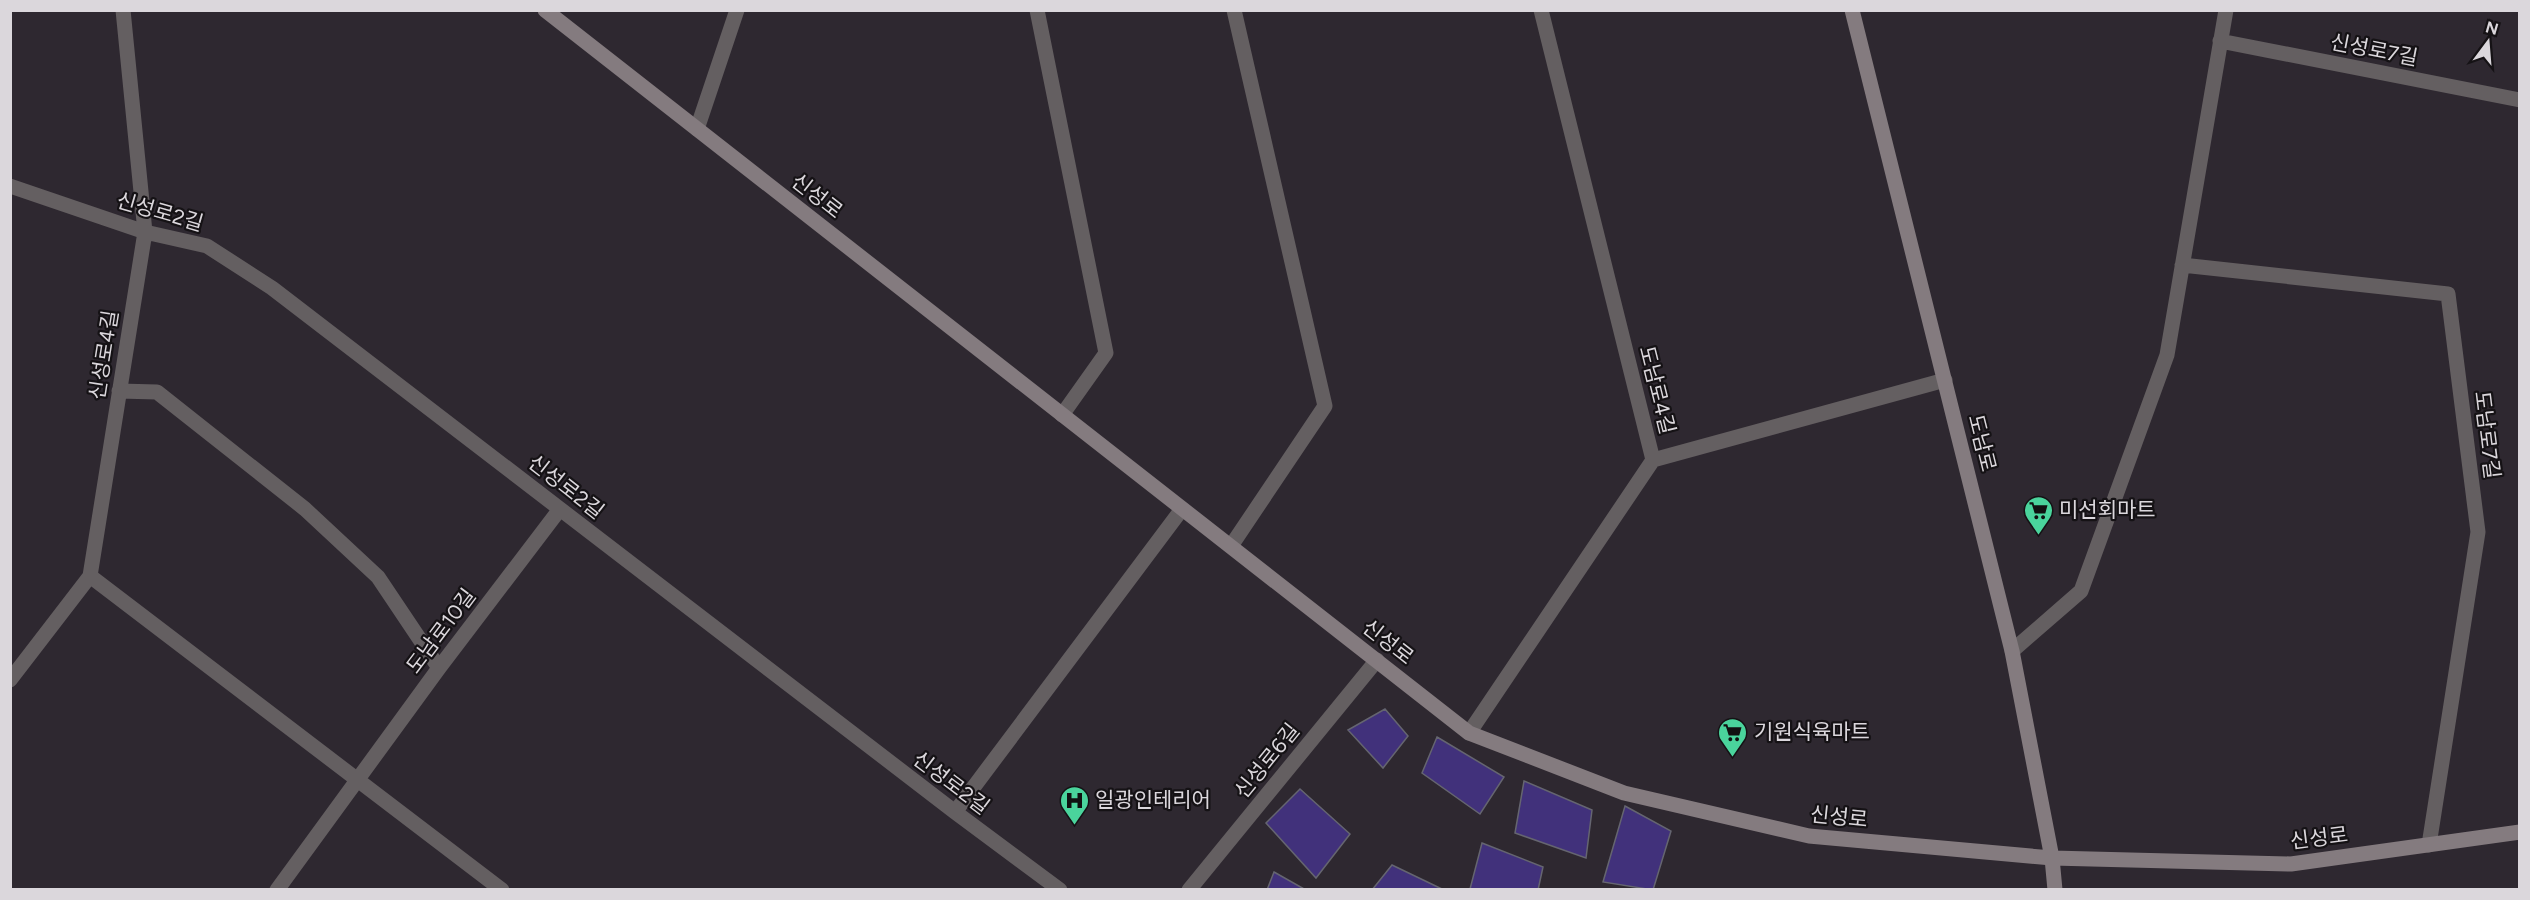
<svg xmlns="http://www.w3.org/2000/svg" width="2530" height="900" font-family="Figtree,'Noto Sans KR',sans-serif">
  <rect width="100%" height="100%" fill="#2e2830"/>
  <path fill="#41317b" stroke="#656570" stroke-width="1.5" d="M1385,709L1408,736L1383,768L1348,730Z
    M1437,737L1504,777L1480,814L1422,773Z
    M1524,781L1592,810L1586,858L1515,833Z
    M1300,789L1350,834L1316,878L1266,823Z
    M1625,806L1671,831L1653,890L1603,882Z
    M1482,843L1543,867L1538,890L1470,889Z
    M1392,865L1444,890H1372Z
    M1274,872L1306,890H1267Z"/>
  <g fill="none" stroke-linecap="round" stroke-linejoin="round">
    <path stroke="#645f61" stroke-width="15" d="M1037,10L1106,353L1062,415
      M2220,41L2520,100
      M697,129L737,10
      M10,186L145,232L207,246L272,288L955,812L1060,890
      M2182,265L2448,294L2478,532L2429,845
      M119,391L157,392L305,509L378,577L439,668
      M1653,460L1945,380
      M1231,546L1325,406L1234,10
      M90,576L502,890
      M2012,651L2081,591L2167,355L2226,10
      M10,680L90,576L145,232L123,10
      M1469,733L1653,460L1541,10
      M955,812L1182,509
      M277,890L439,668L560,509
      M1189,890L1377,660"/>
    <path stroke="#847b7f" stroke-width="15" d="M545,10L1469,733L1624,793L1809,836L2052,858L2291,864L2520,832
      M1852,10L2012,651L2052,858L2055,890"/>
  </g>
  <defs>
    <symbol id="supermarket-pin" viewBox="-11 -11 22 30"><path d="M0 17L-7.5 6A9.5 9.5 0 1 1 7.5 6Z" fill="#4ad49c" stroke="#151215"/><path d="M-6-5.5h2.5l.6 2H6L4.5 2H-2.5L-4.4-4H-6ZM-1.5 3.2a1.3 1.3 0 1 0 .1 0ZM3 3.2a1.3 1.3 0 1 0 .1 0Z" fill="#111"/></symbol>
    <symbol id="hospital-pin" viewBox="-11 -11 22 30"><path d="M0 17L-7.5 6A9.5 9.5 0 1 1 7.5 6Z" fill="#4ad49c" stroke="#151215"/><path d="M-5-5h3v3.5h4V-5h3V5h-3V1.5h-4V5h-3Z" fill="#111"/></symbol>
  </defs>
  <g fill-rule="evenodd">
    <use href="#supermarket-pin" x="2022" y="494" width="33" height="45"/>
    <use href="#supermarket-pin" x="1716" y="716" width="33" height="45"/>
    <use href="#hospital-pin" x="1058" y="784" width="33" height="45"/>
  </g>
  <g text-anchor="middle" stroke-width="4.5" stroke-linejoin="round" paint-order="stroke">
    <g font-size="21" fill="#dbd7dc" stroke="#151215">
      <text transform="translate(2374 50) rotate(11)" y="7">신성로7길</text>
      <text transform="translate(817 196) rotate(38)" y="7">신성로</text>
      <text transform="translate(160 212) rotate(16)" y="7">신성로2길</text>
      <text transform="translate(104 355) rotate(-81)" y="7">신성로4길</text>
      <text transform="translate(1657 390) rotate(76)" y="7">도남로4길</text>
      <text transform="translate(2487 435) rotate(83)" y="7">도남로7길</text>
      <text transform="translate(1982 443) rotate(76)" y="7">도남로</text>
      <text transform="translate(566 487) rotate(38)" y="7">신성로2길</text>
      <text transform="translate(441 631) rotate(-53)" y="7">도남로10길</text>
      <text transform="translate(1388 642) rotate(38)" y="7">신성로</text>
      <text transform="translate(1267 761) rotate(-51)" y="7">신성로6길</text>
      <text transform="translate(951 783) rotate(37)" y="7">신성로2길</text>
      <text transform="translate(1839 817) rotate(6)" y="7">신성로</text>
      <text transform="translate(2319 838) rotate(-7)" y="7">신성로</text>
    </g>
    <g font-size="21" fill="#dbd7dc" stroke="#151215" text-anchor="start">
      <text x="2059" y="517">미선회마트</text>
      <text x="1754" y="739">기원식육마트</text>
      <text x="1095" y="807">일광인테리어</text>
    </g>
  </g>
  <rect width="2530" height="900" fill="none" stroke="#dbd7dc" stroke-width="24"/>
  <g transform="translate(2488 42) rotate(16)" stroke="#151215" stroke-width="4.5" paint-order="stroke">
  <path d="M0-4.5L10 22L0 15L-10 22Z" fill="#dbd7dc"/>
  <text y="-9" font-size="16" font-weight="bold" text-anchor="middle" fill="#dbd7dc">N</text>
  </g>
</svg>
